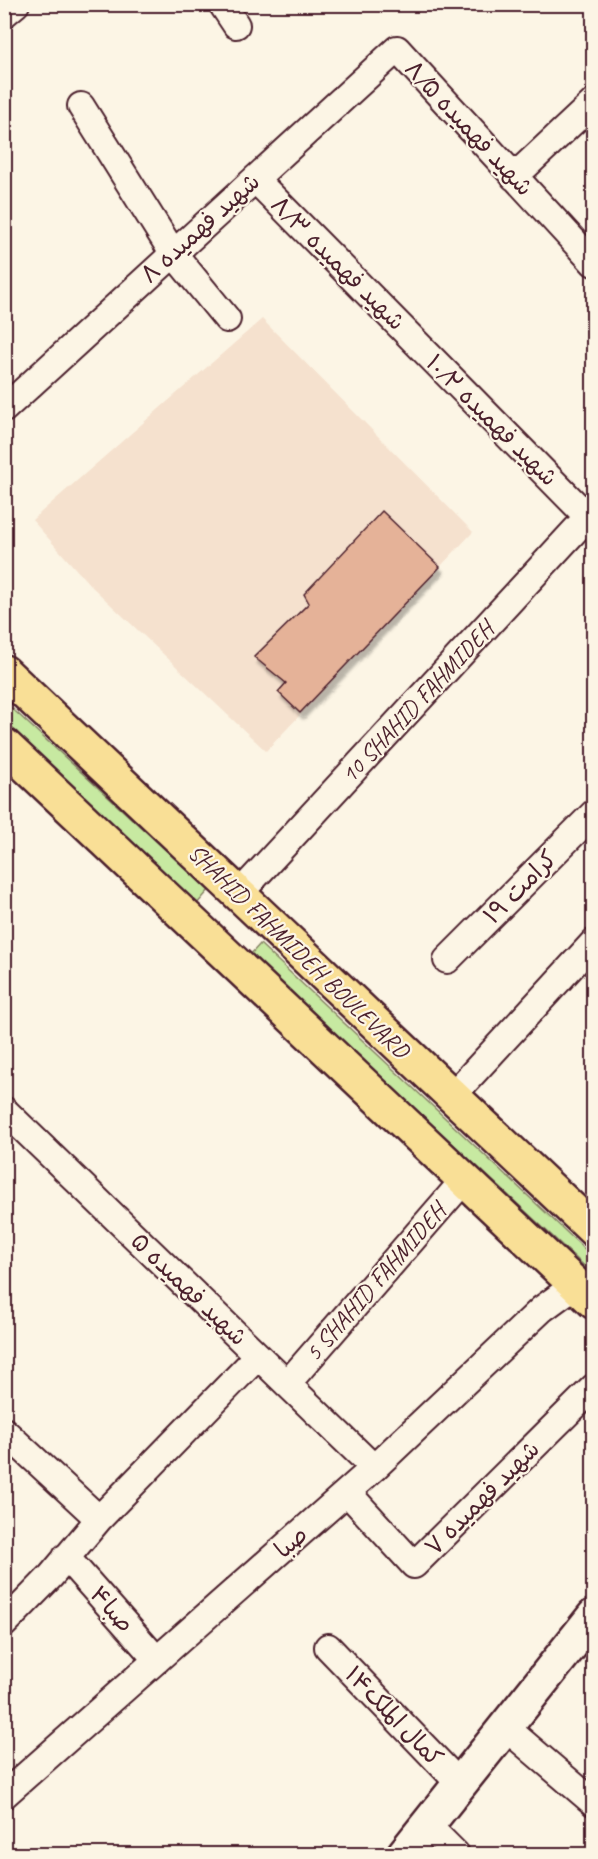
<svg xmlns="http://www.w3.org/2000/svg" width="598" height="1859" font-family="Caveat,'Playpen Sans Arabic',sans-serif">
  <defs>
    <filter id="shadow"><feDropShadow dx="3.5" dy="6" stdDeviation="1.5" flood-color="#0004"/></filter>
  </defs>
  <rect width="100%" height="100%" fill="#fcf5e5"/>
  <filter id="ink" filterUnits="userSpaceOnUse"><feTurbulence type="fractalNoise" baseFrequency=".0167" numOctaves="2"/><feDisplacementMap in="SourceGraphic" scale="12" xChannelSelector="R" yChannelSelector="G"/><feConvolveMatrix kernelMatrix="1 2 1 2 8 2 1 2 1" color-interpolation-filters="sRGB"/></filter>
  <g filter="url(#ink)">
    <path fill="#f5e1ce" d="M262,319L473,532L266,751L90,585L32,520Z"/>
    <path fill="#c7e9a1" stroke="#888466" stroke-width="1.5" d="M4,701L209,890L196,905L5,722Z
      M260,944L593,1257V1274L250,955Z"/>
    <path fill="#e5b298" stroke="#4a1f2b" stroke-width="1.5" filter="url(#shadow)" d="M382,511L440,567L300,713L278,692L286,683L254,657L309,603L304,594Z"/>
    <g fill="none" stroke-linecap="round" stroke-linejoin="round">
      <defs>
        <path id="street" d="M222,4L236,25
          M4,14L16,4
          M81,106L173,253L227,319
          M514,177L594,102
          M255,179L588,517
          M4,409L397,49L594,263
          M240,893L594,510
          M447,960L594,813
          M452,1096L594,942
          M4,1110L374,1468
          M287,1384L464,1180
          M4,1431L99,1519
          M347,1492L414,1565L594,1387
          M66,1557L157,1660
          M4,1624L51,1576L99,1519L258,1356
          M328,1647L460,1784
          M505,1727L594,1803
          M4,1795L374,1468L542,1309L575,1285
          M427,1825L456,1854"/>
        <path id="secondary" d="M404,1854L594,1616"/>
        <path id="primary" d="M4,672L594,1230
          M4,745L594,1302"/>
      </defs>
      <use href="#street" stroke="#4a1f2b" stroke-width="30"/>
      <use href="#secondary" stroke="#4a1f2b" stroke-width="38"/>
      <use href="#primary" stroke="#4a1f2b" stroke-width="38"/>
      <use href="#street" stroke="#fcf5e5" stroke-width="26"/>
      <use href="#secondary" stroke="#fcf5e5" stroke-width="33"/>
      <use href="#primary" stroke="#f9df96" stroke-width="33"/>
    </g>
  </g>
  <g text-anchor="middle" stroke-width="4.5" stroke-linejoin="round" paint-order="stroke">
    <g font-size="24" fill="#4a1f2b" stroke="#fcf5e5">
      <text transform="translate(469 128) rotate(47)" y="8">شهید فهمیده ۸/۵</text>
      <text transform="translate(200 228) rotate(-42)" y="8">شهید فهمیده ۸</text>
      <text transform="translate(338 263) rotate(45)" y="8">شهید فهمیده ۸/۳</text>
      <text transform="translate(492 420) rotate(45)" y="8">شهید فهمیده ۱۰/۲</text>
      <text transform="translate(417 702) rotate(-47)" y="8">10 SHAHID FAHMIDEH</text>
      <text transform="translate(520 887) rotate(-45)" y="8">کرامت ۱۹</text>
      <text transform="translate(299 951) rotate(44)" y="8">SHAHID FAHMIDEH BOULEVARD</text>
      <text transform="translate(375 1282) rotate(-49)" y="8">5 SHAHID FAHMIDEH</text>
      <text transform="translate(189 1289) rotate(44)" y="8">شهید فهمیده ۵</text>
      <text transform="translate(482 1498) rotate(-45)" y="8">شهید فهمیده ۷</text>
      <text transform="translate(291 1542) rotate(-41)" y="8">صبا</text>
      <text transform="translate(112 1609) rotate(49)" y="8">صبا۴</text>
      <text transform="translate(394 1716) rotate(46)" y="8">کمال الملک۱۴</text>
    </g>
  </g>
  <rect width="598" height="1859" fill="none" stroke="#fcf5e5" stroke-width="24"/>
  <rect x="12" y="12" width="574" height="1835" fill="none" stroke="#4a1f2b" stroke-width="2" filter="url(#ink)"/>
</svg>
